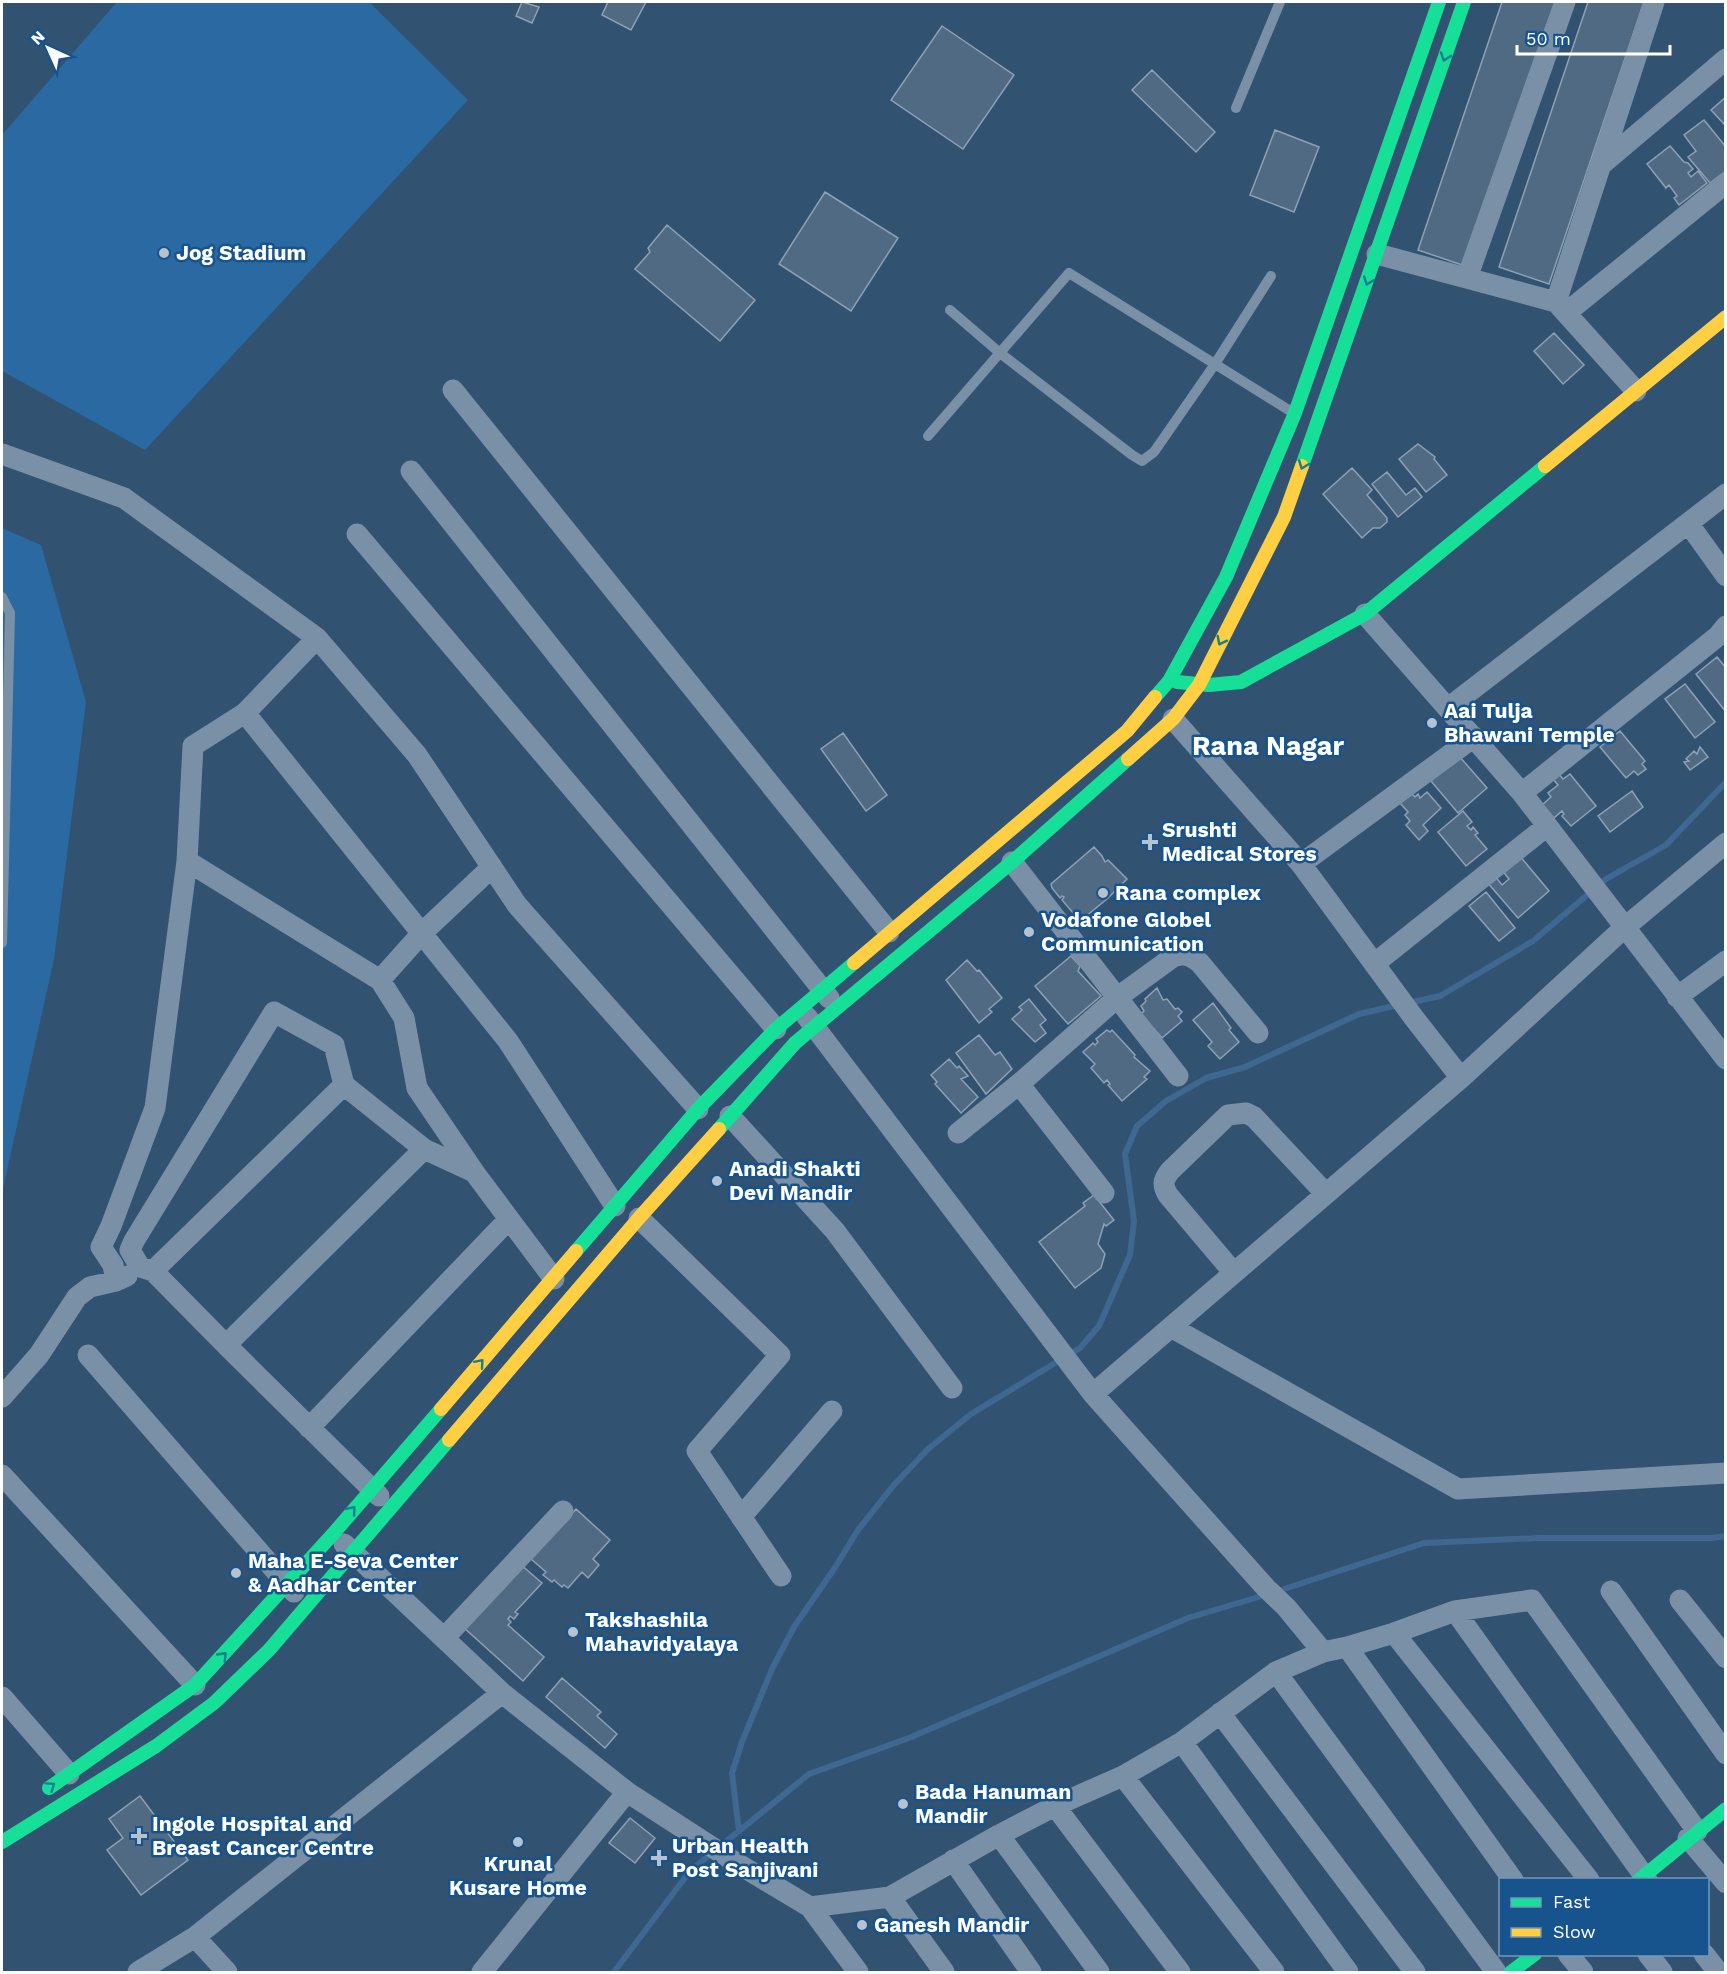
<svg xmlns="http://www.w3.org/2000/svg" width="1727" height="1974" font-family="'Work Sans',sans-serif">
  <rect width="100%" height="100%" fill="#325272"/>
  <path fill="#2b69a3" d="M117,2H369L468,100L145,450L2,371V135Z
    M2,528L41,545L86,702L54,959L2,1193Z"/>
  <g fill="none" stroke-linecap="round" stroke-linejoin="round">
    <path stroke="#3e6891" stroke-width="6" d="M1408,1003L1440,996L1533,941L1606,879L1666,845L1726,782
      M1275,1592L1424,1543L1540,1538H1712L1726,1536
      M739,1831L732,1773L742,1742L772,1669L794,1627L834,1569L858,1530L893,1486L928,1449L971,1414L1080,1348L1099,1326L1130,1255L1134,1221L1125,1154L1137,1126L1166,1101L1206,1078L1245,1067L1359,1014L1398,1005
      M614,1972L690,1871L809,1774L909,1738L1188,1618L1265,1595"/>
  </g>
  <path fill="#516a84" stroke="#8ea1b4" stroke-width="1.5" d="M522,2L539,7L532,23L516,16Z
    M608,2H646L631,30L602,15Z
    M1502,2H1558L1468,267L1418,250Z
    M1588,2H1644L1549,284L1499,267Z
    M942,26L1014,75L963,149L891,100Z
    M1152,70L1215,132L1196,152L1132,90Z
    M1726,97V126L1711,110Z
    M1704,120L1726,147V171L1710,183L1688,157L1696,151L1684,135Z
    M1275,130L1319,147L1294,212L1250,195Z
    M1670,146L1684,162L1688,163L1693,169L1688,173L1691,177L1698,171L1707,183L1679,205L1674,198L1677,196L1669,185L1666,188L1647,164Z
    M825,192L898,238L851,311L779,264Z
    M667,225L755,300L720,341L635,269L650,252L648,248Z
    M1554,333L1584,365L1563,384L1534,351Z
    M1418,444L1435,457L1434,459L1447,475L1426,492L1399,459Z
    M1352,468L1372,490L1367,495L1387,518V522L1380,528H1373L1362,538L1323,494Z
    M1387,472L1406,495L1415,488L1422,497L1398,517L1372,484Z
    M1717,657L1726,668V712L1696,674Z
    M1685,684L1715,722L1695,738L1665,699Z
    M1620,731L1645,761L1642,764L1646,769L1638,775L1634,771L1626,778L1600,747Z
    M843,733L887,795L866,811L821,749Z
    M1700,747L1708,757L1690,770L1684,762L1689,761L1686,759L1694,751L1697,754Z
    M1459,756L1487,788L1458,813L1431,781Z
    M1558,773L1563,779L1570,774L1596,806L1571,826L1562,816L1564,814L1562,811L1554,818L1542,805L1551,797L1548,793L1558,785L1552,778Z
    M1632,791L1643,807L1610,832L1598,816Z
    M1427,792L1441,808L1423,825L1428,831L1419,840L1406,825L1410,821L1405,815L1408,812L1400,803L1411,793L1415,797L1418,794L1420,798Z
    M1463,811L1472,822L1467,826L1471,830L1473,827L1478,833L1475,835L1487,849L1466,866L1438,832Z
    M1094,847L1102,856L1105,862L1108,860L1127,879L1107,899L1080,921L1062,900L1064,897L1062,896L1060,898L1052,888L1051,884Z
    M1519,855L1549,891L1518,918L1487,882L1495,876L1502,885L1509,879L1502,870Z
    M1486,892L1515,928L1499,941L1469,906Z
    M1071,956L1080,966L1078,971L1101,996L1068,1024L1035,986Z
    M967,960L977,971L979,970L1002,998L989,1009L992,1012L979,1023L946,980Z
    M1157,988L1163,1000L1167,999L1175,1009L1178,1008L1182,1012L1178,1016L1182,1021L1162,1038L1141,1014L1144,1011L1141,1006L1146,1001L1145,999Z
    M1029,999L1046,1020L1040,1025L1046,1033L1035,1042L1012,1019L1022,1010L1019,1007Z
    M1213,1003L1231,1028L1229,1030L1239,1042L1220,1059L1208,1046L1212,1042L1193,1020Z
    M1107,1030L1110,1032L1112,1030L1135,1055L1134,1057L1150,1071L1144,1077L1147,1079L1122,1101L1108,1085L1110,1084L1107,1080L1104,1083L1091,1068L1095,1064L1083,1052L1093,1043L1095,1045L1098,1042L1096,1039Z
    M979,1035L995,1055L1000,1052L1012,1069L986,1094L956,1053Z
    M949,1059L957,1068L959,1066L968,1076L961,1079L978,1097L961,1113L935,1084L937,1082L931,1075Z
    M1094,1195L1114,1220L1106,1226L1104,1224L1098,1244L1105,1254L1101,1268L1075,1288L1039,1242L1085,1206L1083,1203Z
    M576,1509L610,1540L593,1559L599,1565L588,1578L582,1572L568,1588L564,1585L562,1587L554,1580L552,1582L543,1575L546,1572L531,1559Z
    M520,1564L542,1583L515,1612L518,1614L514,1619L510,1616L508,1619L511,1622L508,1625L544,1657L523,1681L463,1627Z
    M562,1678L601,1712L597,1716L617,1734L605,1748L546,1697Z
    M140,1796L188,1860L141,1895L107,1850L123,1838L109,1819Z
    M630,1818L655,1838L635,1863L609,1843Z"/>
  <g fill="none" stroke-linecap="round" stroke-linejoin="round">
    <path stroke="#7990a6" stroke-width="10" d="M1236,108L1280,2
      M950,310L1000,353L1132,455L1142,461L1154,452L1215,364L1271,276
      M928,436L1069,273L1292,412
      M2,597L10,613L2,943"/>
    <path stroke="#7990a6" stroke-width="21" d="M1601,165L1726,59
      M1377,254L1556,302
      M1467,278L1565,2
      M1566,313L1726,183
      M453,390L889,932
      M1636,391L1556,302L1654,2
      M2,454L124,498L317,638L417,755L517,905L698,1109
      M411,471L829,998
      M1688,523L1726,576
      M357,534L776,1029
      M1365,614L1522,793L1726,1059
      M1448,708L1726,494
      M245,713L317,638
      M1173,719L1301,864L1414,1018L1461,1078
      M1522,793L1718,636L1726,626
      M187,861L380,980L404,1018L417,1088L474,1172L554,1279
      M1012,862L1178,1076
      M1301,864L1474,737
      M1374,964L1547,826
      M380,980L422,933L492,867
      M1677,997L1726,961
      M807,1017L1093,1394L1266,1588L1286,1607L1323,1652
      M730,1116L835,1231L952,1388
      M958,1133L1019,1084
      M1104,1193L1019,1084L1118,997L1173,957C1185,953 1190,955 1200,963L1258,1033
      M639,1218L780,1355L697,1451L781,1576
      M153,1271L344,1085L424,1149L474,1172
      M1234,1273L1168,1195C1162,1185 1163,1180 1170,1171L1228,1115L1246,1113L1254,1117L1326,1194
      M116,1281L113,1265L101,1247L111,1226L155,1108L187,861L193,746L245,713L508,1041L615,1206
      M1171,1327L1458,1489L1726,1473
      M226,1345L153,1271L140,1267L130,1250L134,1241L274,1012L334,1045L344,1085
      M88,1355L294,1592
      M1093,1394L1461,1078L1624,928L1726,843
      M2,1397L39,1355L77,1297L90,1287L116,1281L127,1276
      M309,1428L509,1219
      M2,1475L195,1685
      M379,1496L226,1345L424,1149
      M741,1517L832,1411
      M344,1544L502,1693L627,1792L735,1862L810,1907L858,1972
      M1611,1591L1726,1754
      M1680,1600L1726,1658
      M1455,1611L1647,1880
      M1394,1633L1589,1880
      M444,1638L563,1511
      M1347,1647L1513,1880
      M1276,1672L1496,1972
      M2,1697L69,1774
      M1220,1713L1415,1972
      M1182,1742L1348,1972
      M1123,1776L1274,1972
      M1055,1806L1180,1972
      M999,1835L1099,1972
      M1688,1838L1726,1883
      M953,1860L1031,1972
      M890,1897L944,1972
      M810,1907L890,1897L999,1835L1055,1806L1123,1776L1182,1742L1276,1672L1323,1652L1347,1647L1394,1633L1455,1611L1532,1600L1697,1831
      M195,1937L227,1972
      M1568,1954L1583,1972
      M1648,1954L1662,1972
      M1704,1954L1718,1972
      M138,1972L195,1937L502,1693
      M482,1972L627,1792"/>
    <path stroke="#16e098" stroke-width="14" d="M1302,466L1464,2
      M1177,682L1209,685L1241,682L1365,614L1545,466
      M1155,697L1169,681L1226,577L1295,413L1439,2
      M719,1129L795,1043L1012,862L1128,759
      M576,1251L698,1109L776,1029L854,963
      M49,1788L195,1685L333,1534L441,1409
      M2,1842L156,1746L214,1703L269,1650L449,1440
      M1639,1880L1726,1809
      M1511,1972L1535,1954"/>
    <path stroke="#ffcf43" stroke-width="14" d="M1545,466L1726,317
      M1128,759L1173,719L1199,685L1284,517L1302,466
      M854,963L1127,731L1155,697
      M441,1409L576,1251
      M449,1440L639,1218L719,1129"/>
  </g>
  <defs><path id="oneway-chevron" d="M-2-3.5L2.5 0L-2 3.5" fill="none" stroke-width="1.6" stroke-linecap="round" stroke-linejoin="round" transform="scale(1.5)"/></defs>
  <g stroke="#177d90">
    <use href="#oneway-chevron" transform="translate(1445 57) rotate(109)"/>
    <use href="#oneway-chevron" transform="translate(1368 281) rotate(110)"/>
    <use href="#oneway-chevron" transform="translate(1303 465) rotate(110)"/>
    <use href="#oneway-chevron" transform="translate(1221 641) rotate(117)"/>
    <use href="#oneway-chevron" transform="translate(480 1363) rotate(-49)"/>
    <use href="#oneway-chevron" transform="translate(352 1510) rotate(-50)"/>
    <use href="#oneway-chevron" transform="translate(223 1656) rotate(-46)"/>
    <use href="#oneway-chevron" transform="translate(51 1786) rotate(-35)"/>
  </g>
  <g fill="#b7c2ce" stroke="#17538d" stroke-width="2">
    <circle cx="164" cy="253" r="6"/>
    <circle cx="1432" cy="723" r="6"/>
    <path d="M1147 833h6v6h6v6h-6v6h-6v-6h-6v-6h6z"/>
    <circle cx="1103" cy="893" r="6"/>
    <circle cx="1029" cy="932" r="6"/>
    <circle cx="717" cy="1181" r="6"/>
    <circle cx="236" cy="1573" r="6"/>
    <circle cx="573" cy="1632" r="6"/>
    <circle cx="903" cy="1804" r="6"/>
    <path d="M136 1827h6v6h6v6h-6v6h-6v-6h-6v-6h6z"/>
    <circle cx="518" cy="1842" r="6"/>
    <path d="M656 1849h6v6h6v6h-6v6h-6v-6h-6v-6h6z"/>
    <circle cx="862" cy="1925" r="6"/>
  </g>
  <g text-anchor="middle" stroke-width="5" stroke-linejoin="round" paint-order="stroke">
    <g font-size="21" font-weight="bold" fill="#fff" stroke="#17538d" text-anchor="start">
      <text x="176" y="260">Jog Stadium</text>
      <text x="1444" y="718">Aai Tulja<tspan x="1444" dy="24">Bhawani Temple</tspan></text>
      <text x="1162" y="837">Srushti<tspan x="1162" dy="24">Medical Stores</tspan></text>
      <text x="1115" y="900">Rana complex</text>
      <text x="1041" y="927">Vodafone Globel<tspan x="1041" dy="24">Communication</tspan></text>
      <text x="729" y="1176">Anadi Shakti<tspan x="729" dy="24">Devi Mandir</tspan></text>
      <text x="248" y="1568">Maha E-Seva Center<tspan x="248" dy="24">&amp; Aadhar Center</tspan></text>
      <text x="585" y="1627">Takshashila<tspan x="585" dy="24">Mahavidyalaya</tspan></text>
      <text x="915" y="1799">Bada Hanuman<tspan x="915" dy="24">Mandir</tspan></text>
      <text x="152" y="1831">Ingole Hospital and<tspan x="152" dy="24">Breast Cancer Centre</tspan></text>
      <text x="672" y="1853">Urban Health<tspan x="672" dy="24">Post Sanjivani</tspan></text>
      <text x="518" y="1871" text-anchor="middle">Krunal<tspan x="518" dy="24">Kusare Home</tspan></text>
      <text x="874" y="1932">Ganesh Mandir</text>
    </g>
    <g font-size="27" font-weight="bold" fill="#fff" stroke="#17538d">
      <text x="1268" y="755">Rana Nagar</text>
    </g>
  </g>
  <rect width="1727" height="1974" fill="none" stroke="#ffffff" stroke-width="6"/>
  <rect x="1499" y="1878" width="210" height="78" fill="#17538d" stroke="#7498bb" stroke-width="1.5"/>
  <rect x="1511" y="1898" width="30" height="9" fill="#16e098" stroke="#7498bb" stroke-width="1.5"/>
  <text x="1553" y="1908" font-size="18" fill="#ffffff">Fast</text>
  <rect x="1511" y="1928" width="30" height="9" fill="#ffcf43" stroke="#7498bb" stroke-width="1.5"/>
  <text x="1553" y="1938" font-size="18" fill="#ffffff">Slow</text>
  <g transform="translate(48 48) rotate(315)" stroke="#17538d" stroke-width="4.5" paint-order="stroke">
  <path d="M0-4.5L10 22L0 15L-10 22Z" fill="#ffffff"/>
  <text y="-9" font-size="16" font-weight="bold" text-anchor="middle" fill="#ffffff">N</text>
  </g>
  <path d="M1517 45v9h153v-9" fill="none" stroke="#ffffff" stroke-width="3"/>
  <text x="1526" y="45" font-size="18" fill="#ffffff" stroke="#17538d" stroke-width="4.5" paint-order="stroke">50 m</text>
</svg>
